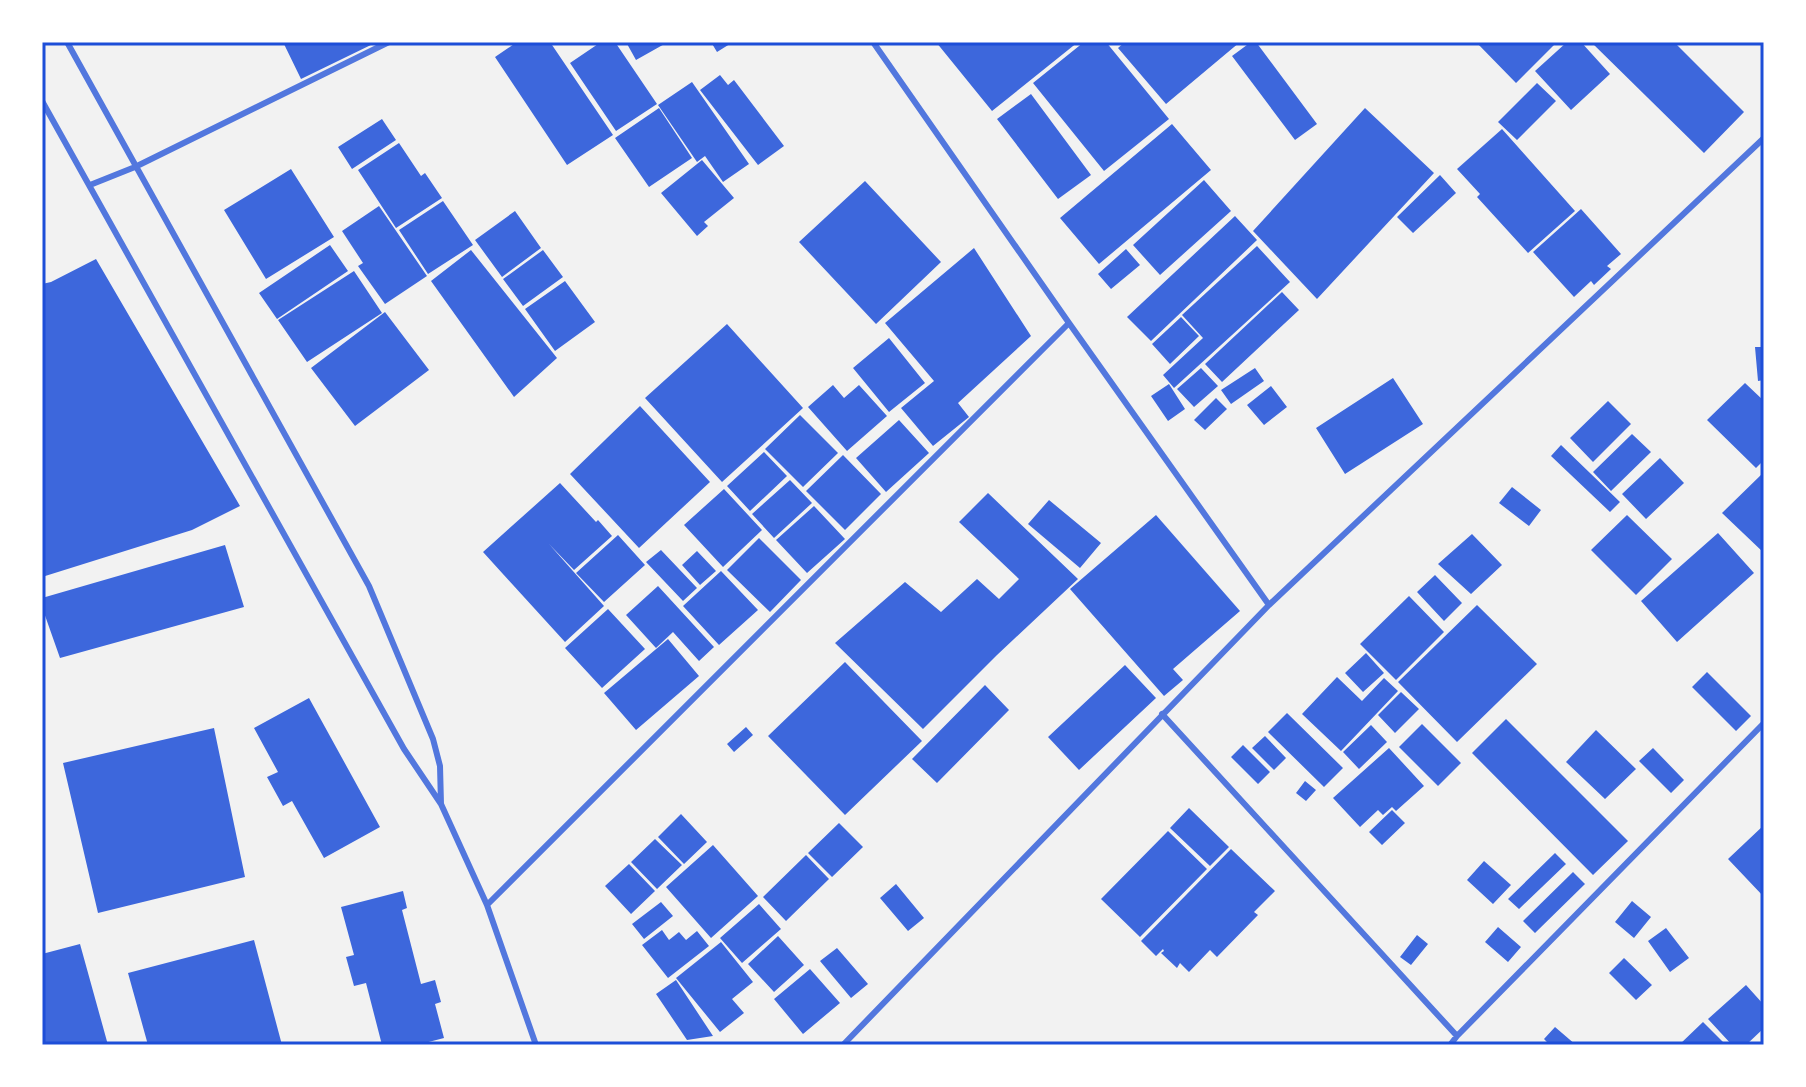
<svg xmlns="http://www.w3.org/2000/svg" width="1806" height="1087" font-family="'Golos Text',sans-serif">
  <rect width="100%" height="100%" fill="#f2f2f2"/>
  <path fill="#3d67dc" d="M283,42H377L301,79Z
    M517,42H550L613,135L567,165L495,57Z
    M601,42H615L657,104L616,131L570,63Z
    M626,42H668L636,60Z
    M711,42H733L717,52Z
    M936,42H1078L992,111Z
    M1084,42H1106L1169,119L1104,171L1033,83Z
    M1125,42H1240L1166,104L1118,48Z
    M1251,42H1256L1317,124L1295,140L1232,56Z
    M1476,42H1551L1554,45L1516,83Z
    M1567,42H1581L1610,74L1571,110L1535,71Z
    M1591,42H1674L1744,112L1704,153Z
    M720,75L728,85L734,80L784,146L758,165L700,90Z
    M692,82L749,164L723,182L705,156L697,162L658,105Z
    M1537,83L1556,101L1517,140L1498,122Z
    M1031,94L1091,175L1058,199L997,119Z
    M659,108L692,158L649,187L615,138Z
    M1365,108L1434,173L1317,299L1253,231Z
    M382,119L396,140L352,169L338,147Z
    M1172,124L1211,170L1099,264L1060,218Z
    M1502,129L1575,211L1528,253L1477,197L1480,194L1457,169Z
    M399,143L421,176L425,173L442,198L396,228L358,170Z
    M702,160L734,198L704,222L708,226L697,236L661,193Z
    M291,169L334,237L266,279L224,210Z
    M1440,175L1456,193L1413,233L1397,217Z
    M1204,180L1231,211L1160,275L1133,245Z
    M865,181L941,262L876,324L799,242Z
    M443,201L473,245L428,274L399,230Z
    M379,206L427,276L385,304L358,266L363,263L342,231Z
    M1581,209L1621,254L1607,266L1611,269L1594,285L1591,281L1574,297L1533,252Z
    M515,211L541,248L502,277L475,240Z
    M1235,216L1257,240L1151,341L1127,317Z
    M330,245L348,271L277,319L259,293Z
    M1257,246L1290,282L1174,388L1163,375L1203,338L1182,315Z
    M974,248L1031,336L958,403L969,417L933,446L901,408L934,381L885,323Z
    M1126,249L1140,265L1111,289L1098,274Z
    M471,250L557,358L514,397L431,281Z
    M543,250L563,277L523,306L503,279Z
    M96,259L240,506L192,530L42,577V284L51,282Z
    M354,271L382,313L307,362L278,320Z
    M565,281L595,322L555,351L525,309Z
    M1282,292L1299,310L1222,382L1205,364Z
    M385,312L429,370L355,426L311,368Z
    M1181,317L1199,336L1170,364L1152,344Z
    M727,324L803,408L722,482L645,398Z
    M889,338L925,383L889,412L853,368Z
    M1755,347H1764V380L1758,381Z
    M1201,368L1218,386L1194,407L1177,389Z
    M1255,368L1264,381L1231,404L1221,390Z
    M1393,378L1423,424L1345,474L1316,428Z
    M1745,383L1764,401V460L1756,468L1707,420Z
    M1169,384L1185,409L1168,421L1151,396Z
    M833,385L844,398L859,385L887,416L847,451L808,407Z
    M1271,386L1287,407L1264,425L1247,405Z
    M1216,398L1227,409L1205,430L1194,420Z
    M1608,401L1631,424L1593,462L1570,438Z
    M640,406L710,482L639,548L570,474Z
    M800,415L838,453L803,487L765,449Z
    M899,420L929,453L886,492L856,458Z
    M1632,434L1651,452L1611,491L1593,472Z
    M1561,445L1620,502L1610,512L1551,456Z
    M764,452L787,476L750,511L727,486Z
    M843,455L881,494L845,530L806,491Z
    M1660,458L1684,483L1646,519L1622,494Z
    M1764,472V553L1722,513Z
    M790,480L812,503L774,538L752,514Z
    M560,483L596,522L598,520L612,536L574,570L549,544L604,606L565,642L483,552Z
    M1512,487L1541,510L1529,526L1499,503Z
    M724,489L762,530L723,567L684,525Z
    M988,493L1078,579L997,655L923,729L835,643L905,582L941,612L977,579L999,599L1019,579L959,522Z
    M1049,500L1101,543L1080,568L1028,524Z
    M814,506L845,539L807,573L776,540Z
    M1156,515L1240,611L1173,669L1183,680L1164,696L1070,589Z
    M1627,515L1672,559L1636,595L1591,550Z
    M1718,533L1754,573L1677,642L1641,601Z
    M1472,534L1502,565L1471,594L1438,564Z
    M618,535L645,565L604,602L576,573Z
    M759,538L801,580L770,612L727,570Z
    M225,545L244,607L60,658L42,607V598Z
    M661,550L697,588L683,601L646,562Z
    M697,551L716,571L700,585L682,565Z
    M721,571L758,610L719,645L683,606Z
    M1435,575L1462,603L1444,621L1417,592Z
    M658,586L714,647L699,661L673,632L656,648L626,615Z
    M1409,596L1444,632L1396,680L1360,644Z
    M1477,605L1537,664L1457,742L1398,682Z
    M608,609L645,649L602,688L565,648Z
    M668,639L699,676L636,730L604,693Z
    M1366,653L1384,673L1363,692L1345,673Z
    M845,662L922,741L845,815L768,736Z
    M1125,665L1156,698L1079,770L1048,737Z
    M1707,672L1751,716L1736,731L1692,687Z
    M1337,677L1362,701L1384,678L1398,691L1341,751L1302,714Z
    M985,685L1009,710L937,783L912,759Z
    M1401,692L1419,709L1395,733L1378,715Z
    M309,698L380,827L324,858L292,801L283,806L267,777L278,772L254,728Z
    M1287,713L1343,768L1324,787L1268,732Z
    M1506,719L1628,841L1593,875L1472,753Z
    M1422,724L1461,763L1438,786L1399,747Z
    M1371,725L1387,742L1359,769L1343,752Z
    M746,727L753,735L734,752L727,744Z
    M214,728L245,877L98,913L63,763Z
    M1596,730L1636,769L1605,799L1566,762Z
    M1265,736L1286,758L1274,770L1252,748Z
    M1243,745L1270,772L1258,784L1231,757Z
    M1389,748L1424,786L1396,811L1392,807L1383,815L1378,810L1360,827L1333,798Z
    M1653,748L1684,780L1671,793L1639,761Z
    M1305,781L1316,790L1306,801L1296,793Z
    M1189,808L1229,847L1210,866L1170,828Z
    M1392,810L1405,823L1382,845L1369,832Z
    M681,814L707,842L684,864L658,837Z
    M839,823L863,847L832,877L808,853Z
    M1764,825V897L1728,859Z
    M1168,831L1207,869L1140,937L1101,899Z
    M655,839L682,865L657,889L631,862Z
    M713,845L758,896L711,938L666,887Z
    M1231,849L1275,891L1254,912L1258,915L1217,957L1210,950L1189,972L1180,963L1177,968L1161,953L1164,951L1163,949L1156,956L1141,941Z
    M1555,853L1566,864L1519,909L1508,899Z
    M806,855L829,879L786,921L763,897Z
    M1484,861L1511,885L1493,904L1467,880Z
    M629,864L655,891L631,914L605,886Z
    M1573,872L1585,884L1535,933L1523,921Z
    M896,884L924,918L908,931L880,898Z
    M403,891L407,908L402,910L421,984L435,980L441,1002L435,1004L444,1038L417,1045H382L366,983L354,986L346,957L354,955L341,907Z
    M1632,901L1651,917L1634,938L1615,922Z
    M661,902L673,916L644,939L632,924Z
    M759,904L781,929L742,963L720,938Z
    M1498,927L1521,947L1508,962L1485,942Z
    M1666,928L1689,958L1670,972L1648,941Z
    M662,930L669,940L679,932L686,940L697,931L709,946L668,978L642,945Z
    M1417,935L1428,944L1411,965L1400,957Z
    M778,936L804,965L774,992L748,964Z
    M254,940L282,1045H148L128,973Z
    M721,942L753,982L732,999L744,1013L720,1032L676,978Z
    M80,944L108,1045H42V954Z
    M837,948L868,984L851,998L820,961Z
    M1624,958L1652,985L1636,1000L1609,973Z
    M810,969L840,1003L803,1034L774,999Z
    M676,980L713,1036L687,1040L656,994Z
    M1746,985L1764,1005V1028L1746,1045H1732L1708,1019Z
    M1703,1022L1726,1045H1679Z
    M1555,1027L1576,1045H1550L1544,1039Z"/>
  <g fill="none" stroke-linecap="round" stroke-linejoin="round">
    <path stroke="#5277de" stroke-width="6" d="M67,42L369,586L433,739L440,766L441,804
      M873,42L1069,323L1269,605
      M42,101L404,749L441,804L487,905L536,1045
      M90,185L135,167L389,42
      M1162,714L1457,1036
      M487,905L1069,323
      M843,1045L1269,605L1764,138
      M1450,1045L1457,1036L1764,723"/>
  </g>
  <rect width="1806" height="1087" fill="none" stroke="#ffffff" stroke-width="88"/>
  <rect x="44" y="44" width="1718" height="999" fill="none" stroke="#1d4ed8" stroke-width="3"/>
</svg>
